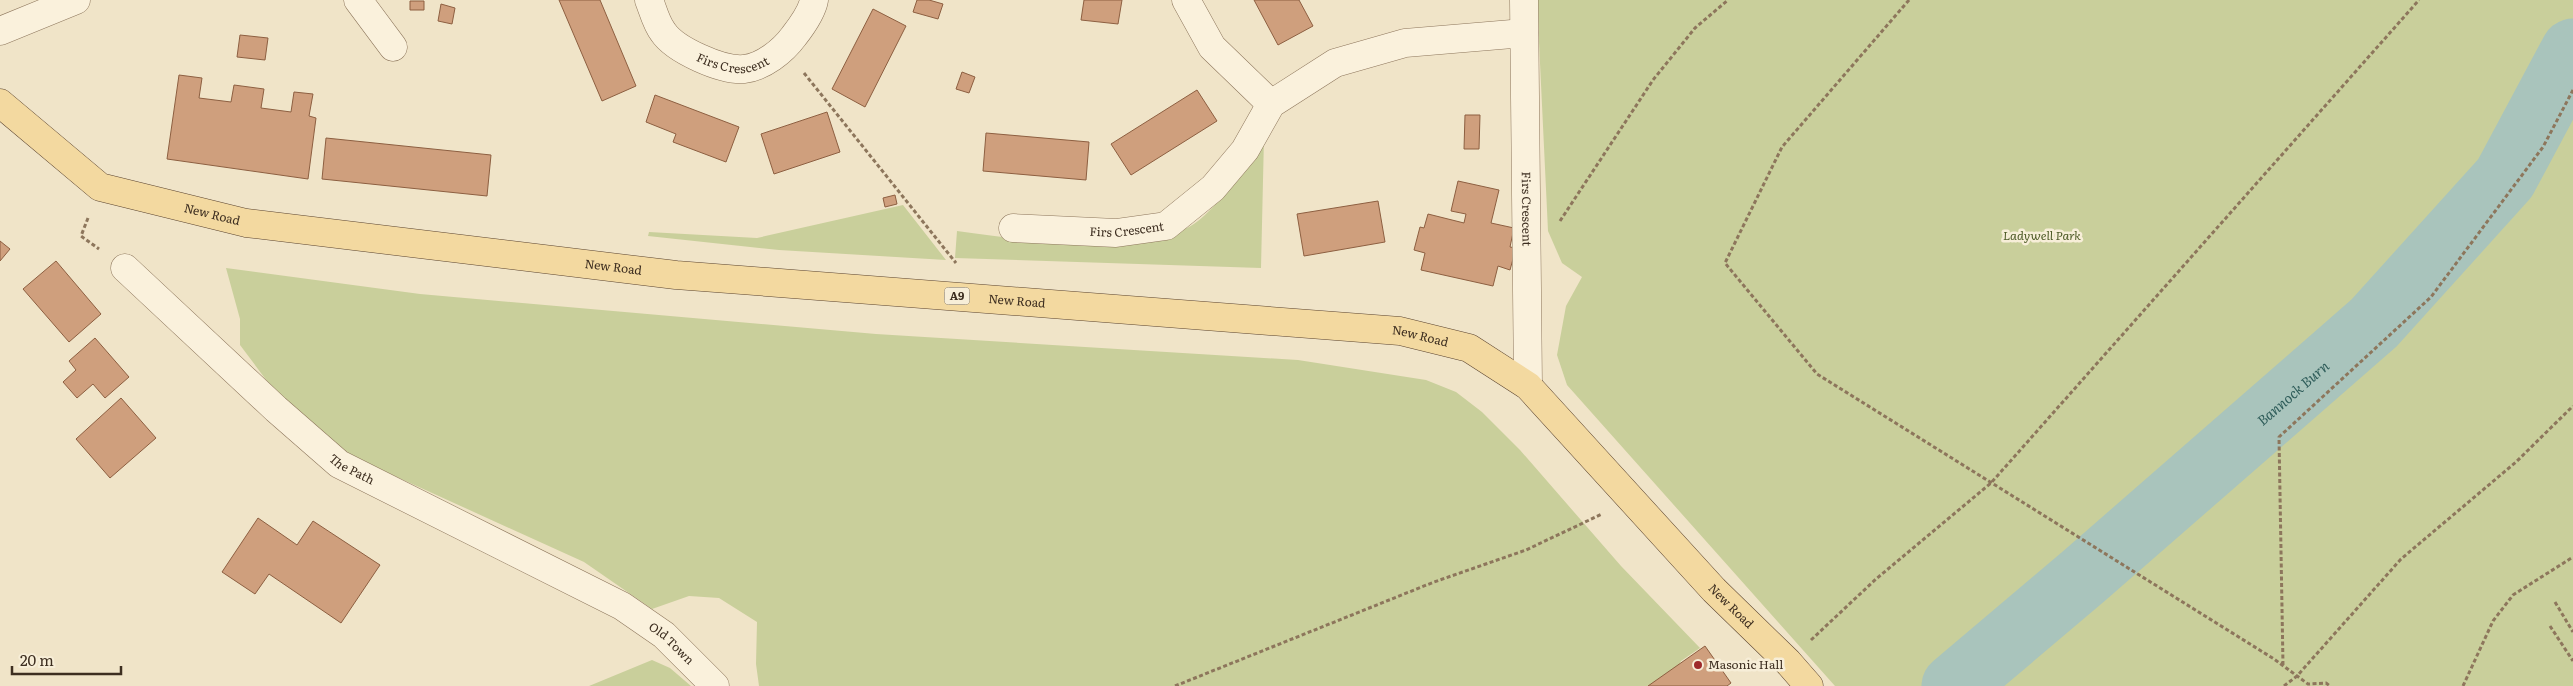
<svg xmlns="http://www.w3.org/2000/svg" width="2573" height="686" font-family="Literata,serif">
  <rect width="100%" height="100%" fill="#f0e4c8"/>
  <path fill="#c9cf9b" d="M1537,0H2573V686H1835L1567,385L1557,355L1566,306L1582,277L1562,263L1548,231Z
    M1264,137L1261,268L955,258L957,231C1022,240 1104,252 1168,233C1174,231 1183,230 1189,227C1215,213 1249,162 1264,137Z
    M903,205L946,260L779,250L648,236L649,232L757,238Z
    M226,268L420,294L876,334L1298,360L1426,380L1456,392L1482,412L1520,450L1621,566L1700,648L1681,661L1677,669L1653,686H759L756,664L757,622L719,598L689,596L652,609L584,562L333,448L276,393L240,345V319Z
    M652,660L670,668L691,686H589Z"/>
  <g fill="none" stroke-linecap="round" stroke-linejoin="round">
    <path stroke="#a9c4bc" stroke-width="65" id="s1" d="M1954,686L2084,576L2374,323L2505,178L2573,51"/>
  </g>
  <path fill="#cf9f7d" stroke="#8d5f41" d="M559,0H600L636,86L602,101Z
    M917,0H929L943,4L938,19L913,12Z
    M1084,0H1122L1118,24L1081,20Z
    M1254,0H1299L1313,26L1278,45Z
    M410,1H424V10H410Z
    M441,4L455,8L452,24L438,21Z
    M873,9L906,26L865,107L832,89Z
    M240,35L268,38L265,60L237,57Z
    M962,72L975,77L969,93L956,89Z
    M179,75L202,78L199,98L231,102L234,85L264,89L261,108L291,112L294,92L313,94L309,116L316,118L308,179L167,159Z
    M1197,90L1217,121L1131,175L1111,144Z
    M655,95L739,127L726,162L673,142L676,134L646,122Z
    M827,112L840,152L774,174L761,134Z
    M1465,115H1480L1479,149H1464Z
    M986,133L1089,142L1086,180L983,171Z
    M326,138L491,155L487,196L322,179Z
    M1458,181L1499,190L1491,223L1514,228L1510,247L1516,248L1510,270L1498,266L1493,286L1421,270L1425,253L1414,250L1420,227L1424,228L1428,214L1464,223L1466,214L1451,211Z
    M895,195L897,204L885,207L883,198Z
    M1378,201L1385,242L1304,256L1297,214Z
    M0,241L10,249L0,261Z
    M56,261L101,314L69,342L23,289Z
    M95,338L129,377L105,398L93,384L77,398L63,382L76,370L69,361Z
    M121,398L156,438L110,478L76,439Z
    M258,518L297,545L313,521L380,565L341,623L269,574L255,594L222,572Z
    M1705,646L1731,683L1727,686H1648Z"/>
  <g fill="none" stroke-linecap="round" stroke-linejoin="round">
    <defs>
      <g id="minor">
        <path d="M358,0L393,47"/>
        <path id="s2" d="M649,0C653,10 656,23 663,32C675,50 722,71 744,69C763,67 783,51 794,36C801,27 812,12 814,0"/>
        <path d="M1186,0L1212,47L1271,104"/>
        <path id="s3" d="M1524,0L1528,386"/>
        <path d="M0,31L76,0"/>
        <path id="s4" d="M1013,228L1116,233L1166,226L1213,188L1245,150L1271,104L1335,63L1405,43L1524,33"/>
        <path id="s5" d="M125,268L276,409L339,464L622,606L664,635L715,686"/>
      </g>
      <g id="major">
        <path id="s6" d="M0,103L100,187L246,223L676,275L1400,331L1469,348L1528,386L1714,590L1788,662L1809,686"/>
      </g>
    </defs>
    <use href="#minor" stroke="#8d765c" stroke-width="29"/>
    <use href="#major" stroke="#5b4430" stroke-width="29"/>
    <path stroke="#8d765c" stroke-width="3" stroke-dasharray="4 2.5" stroke-linecap="butt" d="M1909,0L1782,147L1725,263L1817,374L2274,659L2308,684L2326,683L2330,686
      M804,73L956,263
      M88,218L81,236L99,249
      M1560,221L1653,80L1695,28L1728,0
      M2555,602L2573,632
      M2550,626L2573,661
      M1811,640L1876,579L1991,483L2419,0
      M2283,665L2279,437L2431,297L2543,147L2573,90
      M1175,686L1434,582L1526,550L1602,514
      M2284,686L2297,676L2401,559L2516,462L2573,406
      M2463,686L2493,621L2513,595L2573,557"/>
    <use href="#minor" stroke="#faf1dc" stroke-width="28"/>
    <use href="#major" stroke="#f3d9a0" stroke-width="28"/>
  </g>
  <circle fill="#9e2a2b" stroke="#f7eed8" stroke-width="2" cx="1698" cy="665" r="5"/>
  <g text-anchor="middle" stroke-width="5" stroke-linejoin="round" paint-order="stroke">
    <rect fill="#f7eed8" stroke="#756857" stroke-width="1" x="944.5" y="287.5" width="25" height="17" rx="4"/>
    <g font-size="11" font-weight="bold" fill="#3d2e20">
      <text x="957" y="300">A9</text>
    </g>
    <g font-size="12" fill="#3d2e20" stroke="#f7eed8">
      <text dy="4" stroke="none"><textPath href="#s2" startOffset="115">Firs Crescent</textPath></text>
      <text dy="4" stroke="none"><textPath href="#s3" startOffset="209">Firs Crescent</textPath></text>
      <text dy="4" stroke="none"><textPath href="#s6" startOffset="246">New Road</textPath></text>
      <text dy="4" stroke="none"><textPath href="#s4" startOffset="114">Firs Crescent</textPath></text>
      <text dy="4" stroke="none"><textPath href="#s6" startOffset="651">New Road</textPath></text>
      <text dy="4" stroke="none"><textPath href="#s6" startOffset="1056">New Road</textPath></text>
      <text dy="4" stroke="none"><textPath href="#s6" startOffset="1461">New Road</textPath></text>
      <text dy="4" stroke="none"><textPath href="#s5" startOffset="304">The Path</textPath></text>
      <text dy="4" stroke="none"><textPath href="#s6" startOffset="1881">New Road</textPath></text>
      <text dy="4" stroke="none"><textPath href="#s5" startOffset="669">Old Town</textPath></text>
    </g>
    <g font-size="12" font-style="italic" fill="#4d5a26" stroke="#f7eed8">
      <text x="2042" y="240">Ladywell Park</text>
    </g>
    <g font-size="12" fill="#3d2e20" stroke="#f7eed8" text-anchor="start">
      <text x="1708" y="669">Masonic Hall</text>
    </g>
    <g font-size="14" font-style="italic" fill="#2f5d5a" stroke="#f7eed8">
      <text dy="5" stroke="none"><textPath href="#s1" startOffset="448">Bannock Burn</textPath></text>
    </g>
  </g>
  <path d="M12 666v8h109v-8" fill="none" stroke="#3d2e20" stroke-width="2.5"/>
  <text x="20" y="666" font-size="15" fill="#3d2e20" stroke="#f7eed8" stroke-width="4" paint-order="stroke">20 m</text>
</svg>
